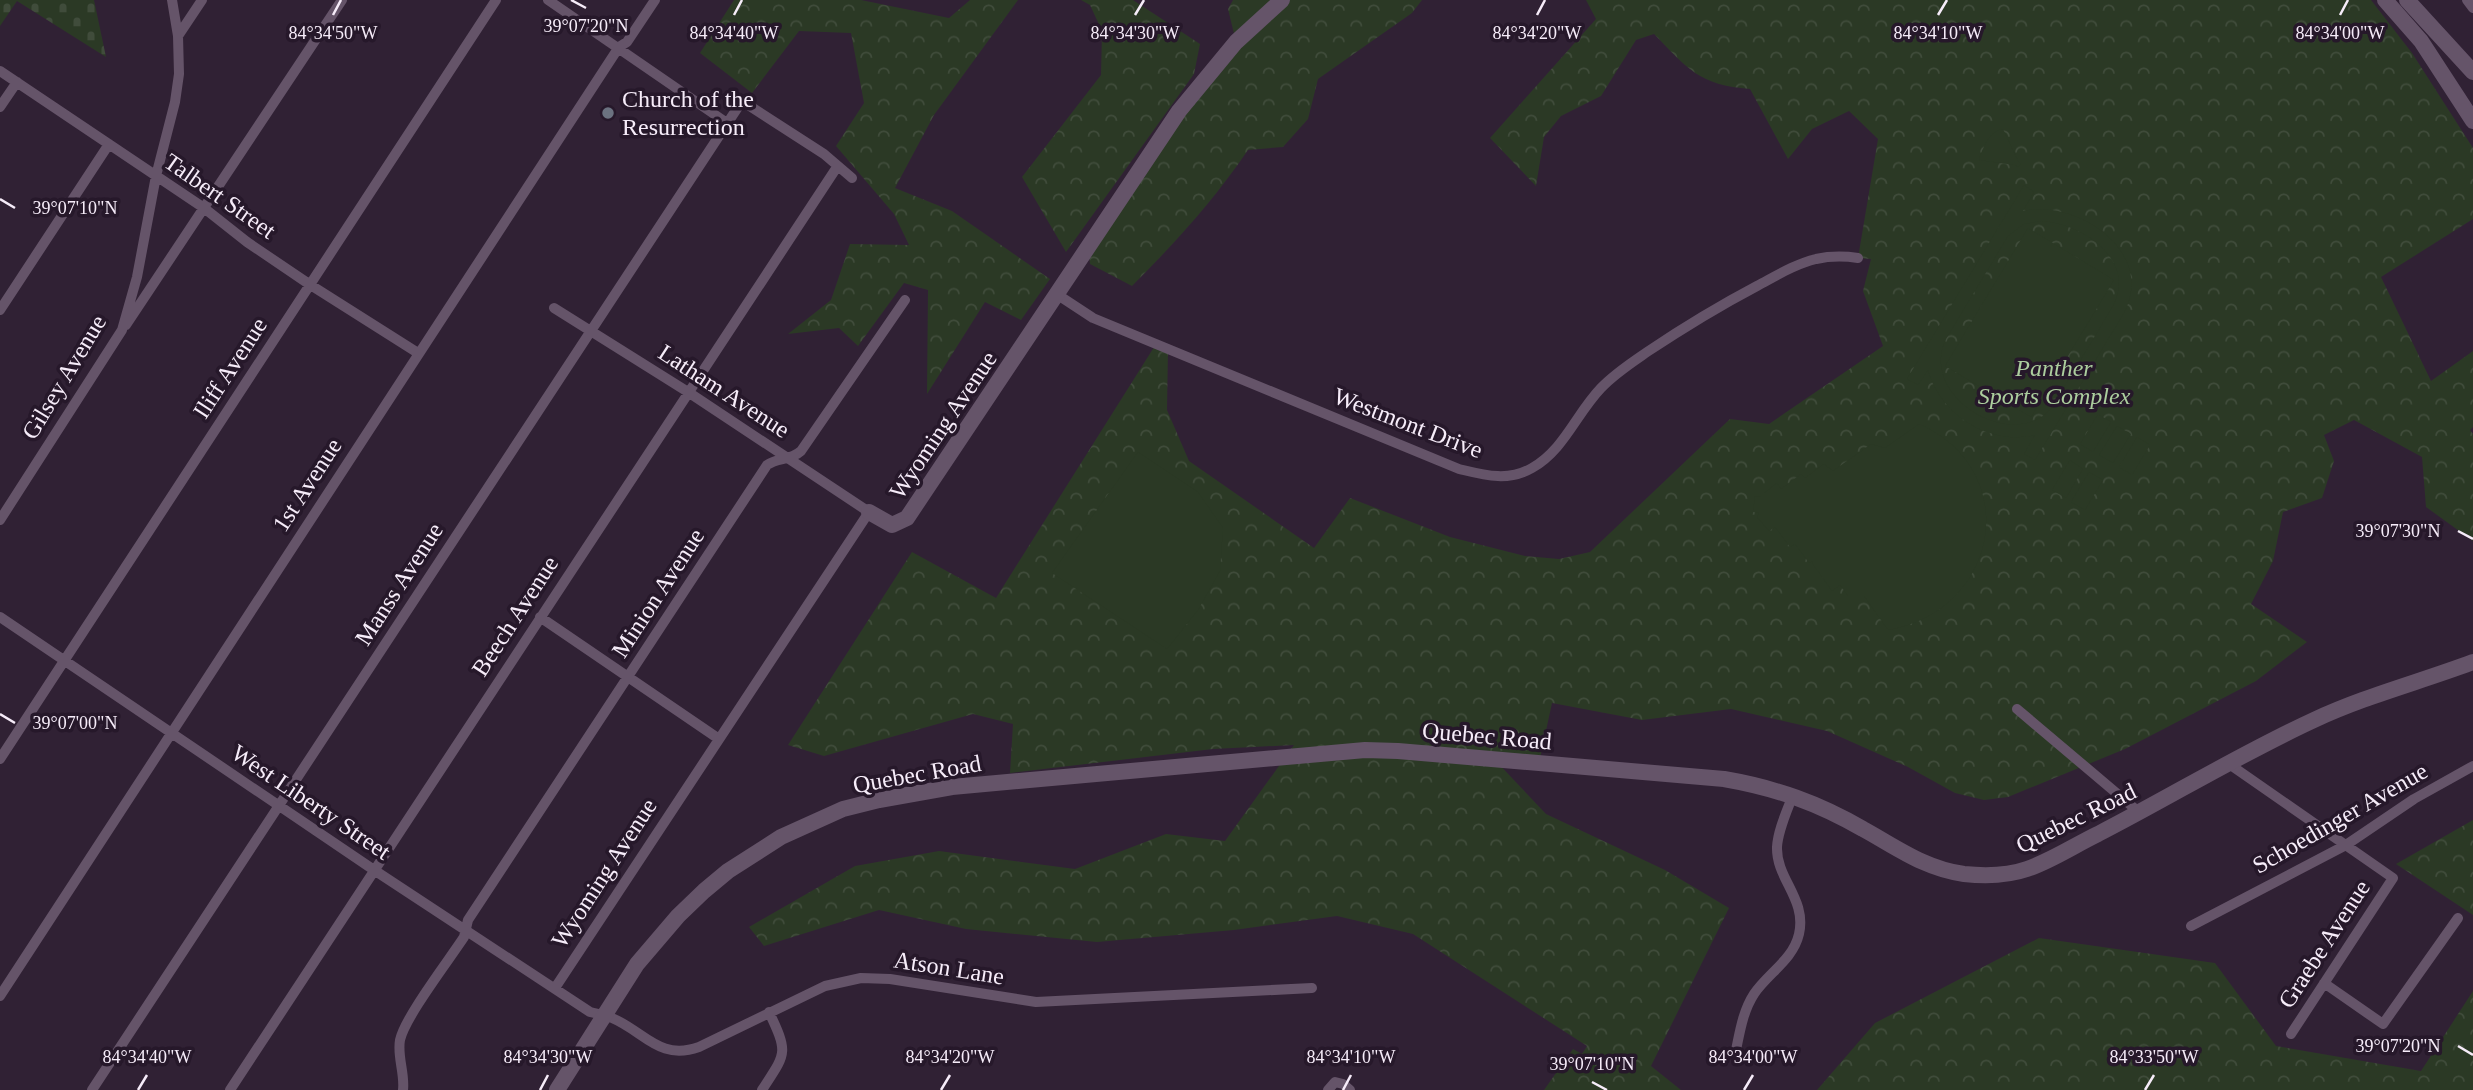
<svg xmlns="http://www.w3.org/2000/svg" width="2473" height="1090" font-family="Georgia,serif">
  <defs>
    <pattern id="forest-crowns" width="20" height="18" patternUnits="userSpaceOnUse" patternTransform="scale(1.75)"><rect width="20" height="18" fill="#2b3925"/><path d="M2 6a3 3 0 1 1 6 0M12 15a3 3 0 1 1 6 0" fill="none" stroke="#404c3b"/></pattern>
    <pattern id="cemetery-stones" width="16" height="16" patternUnits="userSpaceOnUse" patternTransform="scale(1.75)"><rect width="16" height="16" fill="#2b3925"/><path d="M2 7V4a2 2 0 0 1 4 0v3zM10 15v-3a2 2 0 0 1 4 0v3z" fill="#404c3b"/></pattern>
  </defs>
  <rect width="100%" height="100%" fill="#302134"/>
  <path fill="url(#forest-crowns)" d="M734,0H861L949,18L970,0H1018L934,115L895,188L952,211L1050,279L1021,320L985,302L927,394L928,290L904,283L858,346L839,328L788,334L831,300L850,244L909,245L894,214L836,146L864,103L851,33L799,31L752,93L700,53Z
    M1081,0H1133L1200,44L1194,74L1066,252L1022,177L1101,75L1102,31L1090,5Z
    M1233,0H1422L1412,13L1318,79L1308,119L1283,147L1248,150C1214,200 1175,243 1132,286L1090,264L1089,248L1236,42L1228,9Z
    M1586,0H2371L2412,53L2473,148V219L2381,277L2431,381L2473,351V427L2470,430L2473,434V541L2426,507L2422,457L2354,420L2324,435L2334,461L2322,498L2283,512L2273,561L2251,604L2307,642L2256,681L2125,749L2008,797L1984,800L1955,793L1908,767L1827,731L1731,709L1642,720L1552,703L1539,763L1495,760L1546,814L1665,870L1729,908L1651,1066L1681,1090H1544L1573,1049L1582,1054L1587,1046L1413,934L1337,916L1234,930L1097,942L966,929L879,910L764,946L749,927L855,866L939,851L1075,869L1166,834L1225,841L1294,745L1213,749L1010,773L1013,724L973,714L824,756L788,745L912,552L996,598L1156,344L1168,350L1167,410L1189,461L1314,548L1350,498L1450,537L1525,556L1559,559L1590,552L1730,419L1769,424L1883,346L1863,291L1871,259L1858,258L1878,139L1849,111L1812,129L1788,159L1750,89C1699,85 1688,69 1654,34L1636,40L1601,96L1561,116L1544,137L1536,186L1490,138L1596,19Z
    M2473,820V915L2396,864Z
    M2039,938L2215,963L2276,1046L2421,1071L2473,991V1090H1817L1875,1023Z"/>
  <path fill="url(#cemetery-stones)" d="M0,0H94L106,57L17,1L0,26Z"/>
  <path fill="#2b3925" fill-rule="evenodd" d="M2003,129L2018,161L2021,164L2018,167L2015,165L1979,160C1983,148 1989,131 2003,129Z
    M2024,185L2034,192L2023,211C2078,199 2156,252 2124,313L2035,460L2024,454L2035,435C1990,446 1940,415 1928,370L1918,385L1907,379ZM2041,221C2082,223 2137,260 2113,306L2051,409C2010,453 1918,395 1946,339L2008,236L2024,224Z
    M2028,228L2114,280L2031,417L1945,366Z
    M2098,414L2111,422L2093,452L2080,444Z
    M1919,424C2024,470 2000,611 1888,630L1864,596H1848L1840,585L1832,591L1812,563L1813,561L1809,563L1795,544L1790,547L1775,527L1769,531L1757,517L1759,513L1753,512L1755,496L1761,497V493H1764L1777,483L1781,489L1801,474L1805,478L1824,464L1833,471L1871,444L1885,448Z
    M2117,426L2131,434L2113,463L2099,455Z
    M2137,437L2150,445L2132,475L2119,467Z
    M1138,452L1198,492L1223,528L1220,571L1198,610L1167,649L1052,573Z
    M2070,460L2083,469L2066,498L2052,490Z
    M2089,472L2103,480L2085,510L2071,502Z"/>
  <g fill="none" stroke-linecap="round" stroke-linejoin="round">
    <path stroke="#655469" stroke-width="10" d="M548,0L727,123
      M2467,0L2473,8
      M178,36L202,0
      M0,71L204,208L247,242L309,284L418,353
      M0,107L17,82
      M1058,295L1093,318L1459,469C1484,475 1508,482 1532,468C1564,450 1576,414 1601,388C1614,374 1631,363 1647,352C1683,328 1719,306 1757,286C1776,276 1795,264 1816,259C1830,256 1844,256 1858,258
      M554,308L688,392L869,512L555,988
      M0,310L109,144
      M126,325L342,0
      M0,520L122,330L137,277L156,176L175,102L179,74L178,36L172,0
      M0,617L374,870L590,1012C597,1014 606,1015 612,1018C645,1032 659,1061 699,1047L825,986L861,978L890,979L1036,1002L1312,988
      M540,617L719,739
      M2017,709L2140,813
      M0,759L496,0
      M2229,764L2393,878L2291,1034
      M2191,926L2346,845L2414,799L2473,766
      M2324,983L2383,1024L2458,918
      M0,996L619,47L627,42L655,0
      M1736,1050C1740,1031 1743,1011 1754,994C1768,973 1793,960 1799,934C1807,899 1776,879 1777,847C1778,830 1787,811 1793,795
      M92,1090L742,101L824,154L852,178
      M230,1090L837,167
      M403,1090C405,1073 397,1057 400,1040C405,1017 449,960 464,937L468,920L767,465C778,457 790,461 801,451L905,300
      M762,1090C786,1053 789,1054 769,1012
      M1328,1090L1335,1082L1343,1084L1350,1090"/>
    <path stroke="#655469" stroke-width="16" d="M2385,0L2421,41L2473,121
      M2407,0L2473,72
      M869,512L892,525L907,518L1179,111L1236,42L1282,0
      M557,1090L637,964L678,916L704,891L728,871L781,837L843,809L879,800L952,787L1365,750L1398,751L1724,779C1776,788 1818,803 1863,829C1896,847 1925,869 1964,874C1984,876 2007,876 2027,869C2051,861 2075,845 2098,834C2170,797 2240,754 2314,720C2365,696 2420,682 2473,662"/>
  </g>
  <path fill="none" stroke="#f6ecf9" stroke-width="2.5" d="M571,0L586,8M333,15L341,0M734,15L742,0M1135,15L1144,0M1537,15L1545,0M1938,15L1947,0M2340,15L2348,0M0,199L15,208M2458,531L2473,539M0,714L15,723M2458,1046L2473,1055M1592,1082L1607,1090M138,1090L147,1075M540,1090L548,1075M941,1090L950,1075M1343,1090L1351,1075M1744,1090L1753,1075M2145,1090L2154,1075"/>
  <circle fill="#6b7280" stroke="#26182a" stroke-width="2.5" cx="608" cy="113" r="7"/>
  <g text-anchor="middle" stroke-width="7" stroke-linejoin="round" paint-order="stroke">
    <g font-size="24" fill="#f6ecf9" stroke="#26182a" text-anchor="start">
      <text x="622" y="107">Church of the<tspan x="622" dy="28">Resurrection</tspan></text>
    </g>
    <g font-size="24" fill="#f6ecf9" stroke="#26182a">
      <text transform="translate(220 196) rotate(35)" y="8">Talbert Street</text>
      <text transform="translate(230 368) rotate(-57)" y="8">Iliff Avenue</text>
      <text transform="translate(64 377) rotate(-59)" y="8">Gilsey Avenue</text>
      <text transform="translate(724 391) rotate(33)" y="8">Latham Avenue</text>
      <text transform="translate(1408 423) rotate(21)" y="8">Westmont Drive</text>
      <text transform="translate(943 425) rotate(-56)" y="8">Wyoming Avenue</text>
      <text transform="translate(307 485) rotate(-57)" y="8">1st Avenue</text>
      <text transform="translate(399 584) rotate(-57)" y="8">Manss Avenue</text>
      <text transform="translate(658 593) rotate(-57)" y="8">Minion Avenue</text>
      <text transform="translate(515 616) rotate(-57)" y="8">Beech Avenue</text>
      <text transform="translate(1487 736) rotate(5)" y="8">Quebec Road</text>
      <text transform="translate(917 774) rotate(-10)" y="8">Quebec Road</text>
      <text transform="translate(311 802) rotate(34)" y="8">West Liberty Street</text>
      <text transform="translate(2076 818) rotate(-26)" y="8">Quebec Road</text>
      <text transform="translate(2340 818) rotate(-30)" y="8">Schoedinger Avenue</text>
      <text transform="translate(604 873) rotate(-57)" y="8">Wyoming Avenue</text>
      <text transform="translate(2324 944) rotate(-57)" y="8">Graebe Avenue</text>
      <text transform="translate(949 968) rotate(9)" y="8">Atson Lane</text>
    </g>
    <g font-size="24" font-style="italic" fill="#acce9e" stroke="#26182a">
      <text x="2054" y="376">Panther<tspan x="2054" dy="28">Sports Complex</tspan></text>
    </g>
  </g>
  <g font-size="18" text-anchor="middle" fill="#f6ecf9" stroke="#26182a" stroke-width="7" stroke-linejoin="round" paint-order="stroke">
    <text x="586" y="32">39°07'20"N</text>
    <text x="333" y="39">84°34'50"W</text>
    <text x="734" y="39">84°34'40"W</text>
    <text x="1135" y="39">84°34'30"W</text>
    <text x="1537" y="39">84°34'20"W</text>
    <text x="1938" y="39">84°34'10"W</text>
    <text x="2340" y="39">84°34'00"W</text>
    <text x="75" y="214">39°07'10"N</text>
    <text x="2398" y="537">39°07'30"N</text>
    <text x="75" y="729">39°07'00"N</text>
    <text x="2398" y="1052">39°07'20"N</text>
    <text x="147" y="1063">84°34'40"W</text>
    <text x="548" y="1063">84°34'30"W</text>
    <text x="950" y="1063">84°34'20"W</text>
    <text x="1351" y="1063">84°34'10"W</text>
    <text x="1753" y="1063">84°34'00"W</text>
    <text x="2154" y="1063">84°33'50"W</text>
    <text x="1592" y="1070">39°07'10"N</text>
  </g>
</svg>
